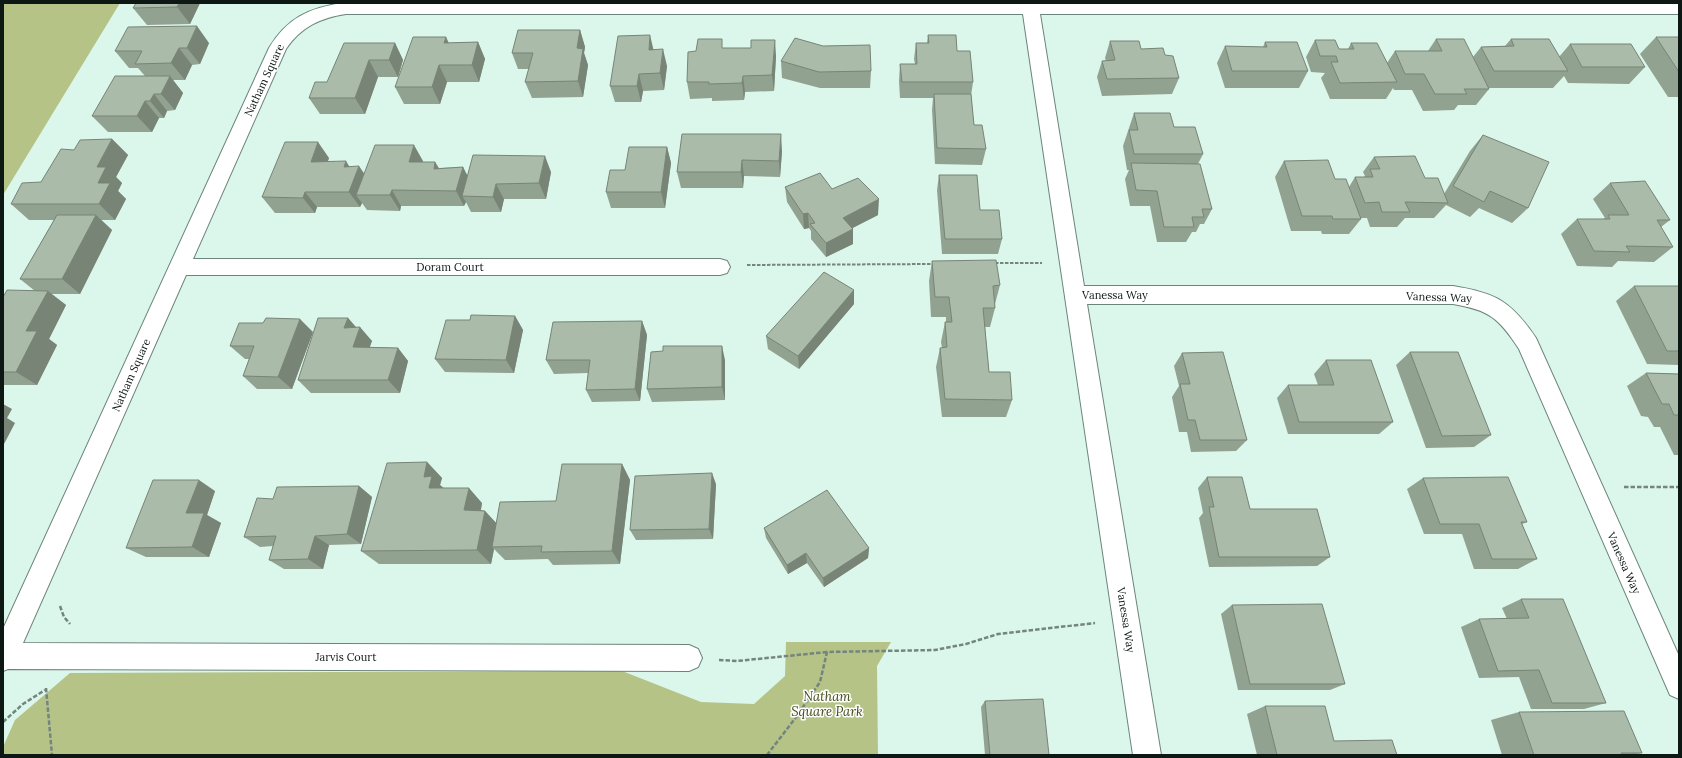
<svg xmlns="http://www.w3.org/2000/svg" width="1682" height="758" font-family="Lora,serif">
  <rect width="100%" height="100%" fill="#dbf6eb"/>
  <path fill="#b5c387" d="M3,3H120L3,195Z
    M786,642H891L877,666L878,755H3V747L15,720L70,673L622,671L701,702L754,704L785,676Z"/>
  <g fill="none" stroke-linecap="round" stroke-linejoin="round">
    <defs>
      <path id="minor" d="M342,3L1194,4L1196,8L1194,12L1188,14H1040L1084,286H1453C1496,293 1511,301 1536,338L1679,656V699L1670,695L1519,349C1499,318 1489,310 1453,304H1087L1161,755H1133L1023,14H346C320,18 301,27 286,49L193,259H720L727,261L730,267L727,273L720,275H186L23,643L689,645L698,649L702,658L698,667L689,671L8,669L3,671V629L269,48C287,18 309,8 342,3Z"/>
      <path id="tertiary" d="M1178,3H1679V14H1188L1182,12Z"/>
    </defs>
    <use href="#minor" stroke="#6c857b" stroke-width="2"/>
    <use href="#tertiary" stroke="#6c857b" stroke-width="2"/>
    <path stroke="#73857e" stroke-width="2" stroke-dasharray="3.5 1.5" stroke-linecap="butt" d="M995,263H1042
      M747,265L934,264"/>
    <path stroke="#73857e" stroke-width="2.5" stroke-dasharray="4.5 2" stroke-linecap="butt" d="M1624,487H1679
      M60,606L64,617L70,624
      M719,660L737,661L827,652
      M46,688L52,755
      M3,722L23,704L45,690
      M767,755L797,716L820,682L827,652L935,650L966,644L998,634L1095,623"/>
    <use href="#minor" fill="#fff" fill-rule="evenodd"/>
    <use href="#tertiary" fill="#fff" fill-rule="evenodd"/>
  </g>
  <path fill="#92a291" d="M200,3L190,24L147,25L133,8Z
    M580,30L585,47L584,53L588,65L583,97L532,98L525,82L529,69H518L512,53Z
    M928,35L957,51L973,82L971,96L974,125L986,149L982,165L935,164L932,110L933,98H900L899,81L900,64H915L914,59L916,43H927Z
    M446,37L448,43L478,42L485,59L479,82H447L440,104H404L395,87Z
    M1656,37H1679V97H1668L1640,54Z
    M1436,39L1473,57L1481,47L1505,46L1511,39L1559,57L1570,44L1645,67L1629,84L1568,83L1564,76L1553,88H1488L1489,89L1476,105H1458L1454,110L1423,111L1412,90H1394L1393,88L1386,99H1330L1321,78L1325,73L1311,72L1306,57L1315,40L1339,49H1348L1351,43L1387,63L1395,51H1428Z
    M1110,41L1165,55L1179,78L1172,94L1102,96L1097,77L1102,61H1106L1105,58Z
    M1265,42L1308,71L1299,88H1225L1217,63L1225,46L1263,47Z
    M209,43L200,64L192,65L185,80H173L183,93L175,110L167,111L164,118H159L152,132H108L92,116L145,76L138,68H129L115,51Z
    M395,43L403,60L398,77H378L365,114H320L309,98L327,82Z
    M724,48L776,56L774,91L745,92L744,100L712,101V98L690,99L687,82Z
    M654,50L667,66L664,90L643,91L641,102H615L610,86Z
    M781,61L871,71L870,88H820L782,78Z
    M1134,113L1174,127L1203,154L1198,164L1212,209L1204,224H1200L1196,232H1192L1186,242H1157L1150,206H1130L1125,179L1129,170H1127L1123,146Z
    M1483,135L1528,208L1512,223L1479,208L1470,217L1446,205L1434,218H1405L1397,227H1370L1367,218H1360L1361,219L1349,234H1322L1321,231H1291L1275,177L1284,161L1335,179L1349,187L1355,177H1364L1365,176L1363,172L1374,157L1425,178L1444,194L1470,151Z
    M112,139L128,155L116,177L122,183L118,191L126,199L115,220H101L112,230L80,294H51L66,305L49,339L57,345L37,385H3V297L35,291L20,279L54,220H29L11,204L41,182L74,150Z
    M667,147L671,163L665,208H611L606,192L625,170Z
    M782,151L780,177L744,176L743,188H681L677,172Z
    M329,158L328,161L349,166L364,174L423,161V162H435L439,168L463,167L468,177L551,172L546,199H504L501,212H471L466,202L464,206H401L400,211L367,210L362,203L360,207H317L315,213H275L262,197Z
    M939,175L1002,239L998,254H942L937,190Z
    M1610,183L1670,220L1661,227L1673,247L1654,262L1618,261L1612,267L1577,266L1561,234L1577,219H1603L1605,218L1593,199Z
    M785,187L832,189L878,215L852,228L853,229V244L826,257L811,239V231L809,228L804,229L787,202Z
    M932,261L1000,285L995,304V308L990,327H985L989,372L1012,400L1006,417H942L936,367L940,348H942L941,342L945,322H946V317H931L929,281Z
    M1634,286H1679V365L1647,364L1616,301Z
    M854,290V304L799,369L768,349L766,336Z
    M515,316L523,330L514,373L445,372L435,359Z
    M348,318L356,327L372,341L369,347L398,348L408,361L400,393H311L298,380Z
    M642,321L647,335L640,401L592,402L586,390L588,373L554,374L546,360Z
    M313,332L292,389H257L243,376L249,359H245L230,346Z
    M1410,352L1491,435L1474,447L1426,448L1396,365Z
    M1182,353L1247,440L1236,451L1191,452L1187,432H1179L1172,397L1179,386L1174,366Z
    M725,360V400L652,402L647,389Z
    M1326,360L1393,422L1379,434H1288L1277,398L1288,385H1318L1314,374Z
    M1646,373L1679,374V455H1674L1660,427H1654L1648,417L1641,416L1627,386Z
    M427,462L442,478L440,485L444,488L482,503L481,510L485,511L496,523L556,501L622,464L630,480L620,564L553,565L548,559L505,560L494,549L491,564H379L361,551Z
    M1207,477L1250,509L1330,557L1317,566L1209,567L1199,518L1203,513L1198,488Z
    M1423,478L1527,522L1522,524L1537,559L1518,569H1474L1462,534H1424L1407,489Z
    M716,484L713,539L636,540L630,530Z
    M359,486L372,497L361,544L329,545L323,569H284L269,560L273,546L260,547L244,537L273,499Z
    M215,491L207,515L221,523L209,557H146L126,548Z
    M764,528L869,548L868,558L824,587L807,563L788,574L766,538Z
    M1521,599L1606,703L1584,709H1531L1519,677L1479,678L1461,627L1479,619H1507L1502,608Z
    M1232,605L1345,684L1330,690H1238L1221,614Z
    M985,701L1049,755H985L981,707Z
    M1265,706L1334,741L1397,755H1257L1247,714Z
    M1519,712L1642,753L1632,755H1502L1491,720Z"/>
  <path fill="#778476" d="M179,3H200L190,24L177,7Z
    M197,26L209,43L200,64L187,48Z
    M580,30L585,47L584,53L588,65L583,97L578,81L577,48Z
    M650,35L654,52L649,50Z
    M446,37L454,54L444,43Z
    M775,40L776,56L774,91L772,75Z
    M478,42L485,59L479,82L472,65Z
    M395,43L403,60L398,77L389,60Z
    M179,48L192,65L185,80L171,63Z
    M663,49L667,66L664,90L660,73Z
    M369,60L378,77L365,114L355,98Z
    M439,65L447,82L440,104L432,87Z
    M639,74L643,91L641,102L637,86Z
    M170,76L183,93L175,110L161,94Z
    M743,76L745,92L744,100L742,83Z
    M154,94L167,111L164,118L150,101Z
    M145,101L159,118L152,132L137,116Z
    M781,134L782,151L780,177L779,161Z
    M112,139L128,155L116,177L122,183L118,191L126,199L115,220L99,204L98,183L97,167Z
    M318,142L329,158L322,177L311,162Z
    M414,145L423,161L418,178L409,162Z
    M667,147L671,163L665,208L661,192Z
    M545,156L551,172L546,199L539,183Z
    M742,160L744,176L743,188L741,172Z
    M346,161L355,176L359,166L370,182L356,195L362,203L360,207L349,192L344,167Z
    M435,162L444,178L434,169Z
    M463,167L471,183L462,196L466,202L464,206L456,191Z
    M496,184L504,199L501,212L493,197Z
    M392,190L401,206L400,211L390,195Z
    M305,192L317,207L315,213L303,198Z
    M879,199L878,215L843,233V218Z
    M808,213L809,228L804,229L803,214Z
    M96,215L112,230L80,294L62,279Z
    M853,229V244L826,257V243Z
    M854,290V304L799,369L798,356Z
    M48,291L66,305L49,339L57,345L37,385L16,372L26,331Z
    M515,316L523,330L514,373L506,360Z
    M348,318L359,331L360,327L372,341L365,361L353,347L344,328Z
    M300,319L313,332L292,389L278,377Z
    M642,321L647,335L640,401L635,389Z
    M722,346L725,360V400L722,387Z
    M398,348L408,361L400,393L388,380Z
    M3,404L12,409L7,418L15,423L3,446Z
    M427,462L442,478L440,485L447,492L429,488L424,477Z
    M622,464L630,480L620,564L612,551Z
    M712,473L716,484L713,539L709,529Z
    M199,480L215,491L207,515L221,523L209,557L192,547L186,513Z
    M359,486L372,497L361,544L347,534Z
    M469,488L482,503L478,525L464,510Z
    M485,511L498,525L492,547L494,549L491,564L477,550Z
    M315,536L329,545L323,569L308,559Z
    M869,548L868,558L824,587L823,578Z
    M806,553L807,563L788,574L787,565Z"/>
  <path fill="#aabca9" stroke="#778476" d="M136,3H179L177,7L133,8Z
    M197,26L187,48H179L171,63L135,64L142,51H115L128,27Z
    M518,30H580L577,48L583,49L578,81L525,82L533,53H512Z
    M650,35L649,50L663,49L660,73L639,74L637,86H610L618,36Z
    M928,35H956L957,51H970L973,82H902L900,64H917L916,43H929Z
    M413,37H446L444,43L478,42L472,65H439L432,87H395Z
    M1656,37H1679V72Z
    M795,38L823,46L870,45L871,71L819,72L781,61Z
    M698,39H722V48H751V40H775L772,75L743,76L742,83L709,84V82H687L688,52L696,51Z
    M1436,39H1464L1489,89H1464L1467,94H1435L1424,74H1405L1395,51H1442Z
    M1511,39H1549L1568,71H1494L1481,47L1514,46Z
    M1315,40H1335L1339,49H1354L1351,43H1377L1397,82L1340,83L1331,62H1338L1336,56H1320Z
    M1110,41H1139L1141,49L1163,48L1165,55L1173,56L1179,78L1107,79L1102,61L1115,60Z
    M1265,42H1297L1308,71H1232L1225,46L1267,47Z
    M344,43H395L389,60H369L355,98H309L315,82H327Z
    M1570,44H1631L1645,67H1582Z
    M115,76H170L161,94H154L150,101H145L137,116H92Z
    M934,94H971L974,125H982L986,149L937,148Z
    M1134,113H1170L1174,127H1195L1203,154H1134L1129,130H1138Z
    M682,134H781L779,161L742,160L741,172H677Z
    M1483,135L1549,162L1528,208L1490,191L1484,202L1453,186Z
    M112,139L97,167H106L98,183H110L99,204H11L22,183L41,182L61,149L74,150L80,140Z
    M285,142H318L311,162L346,161L344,167L359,166L349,192H305L303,198L262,197Z
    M375,145H414L409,162H435L434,169L463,167L456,191L392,190L390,195H356Z
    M629,147H667L661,192H606L610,170H625Z
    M473,155L545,156L539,183L496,184L493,197L462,196Z
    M1415,156L1425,178H1438L1448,203L1405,202L1410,212H1382L1379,202L1365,203L1355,177H1373L1370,169H1380L1374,157Z
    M1328,160L1335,179H1346L1361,219H1333L1332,216H1302L1284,161Z
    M1131,163L1200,164L1212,209H1202L1204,217H1192L1194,227H1164L1157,191L1136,190Z
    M820,173L832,189L858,178L879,199L843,218L853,229L826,243L810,224L815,223L808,213L803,214L785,187Z
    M939,175H977L980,210H999L1002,239H945Z
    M1645,181L1670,220H1657L1673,247L1626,246L1630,252L1594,251L1577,219H1610L1608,215H1629L1610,183Z
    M57,215H96L62,279H20Z
    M996,260L1000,285L993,286L995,308H983L989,372H1010L1012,400L945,399L940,348L947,347L945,322H952L949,297H935L932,261Z
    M824,272L854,290L798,356L766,336Z
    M1634,286H1679V351H1667Z
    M7,290L48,291L26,331H37L16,372H3V297Z
    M471,315L515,316L506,360L435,359L446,320H470Z
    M266,318L300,319L278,377L243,376L254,346H230L239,323H263Z
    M318,318H348L344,328L360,327L353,347L398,348L388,380H298Z
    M642,321L635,389L586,390L590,360H546L553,322Z
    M663,346H722V387L647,389L651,352L663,351Z
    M1223,352L1247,440H1200L1195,420H1188L1180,384H1190L1182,353Z
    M1410,352H1458L1491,435L1442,436Z
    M1326,360H1371L1393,422H1299L1288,385H1334Z
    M1646,373L1679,374V415H1674L1669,404H1662Z
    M427,462L424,477L432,476L429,488H469L464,510L485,511L477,550L361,551L387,463Z
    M562,464H622L612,551L541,552L542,546L492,547L500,502L556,501Z
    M712,473L709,529L630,530L635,476Z
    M1207,477H1242L1250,509H1317L1330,557H1219L1209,507H1214Z
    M1508,477L1527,522H1521L1537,559H1492L1479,524H1440L1423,478Z
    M153,480H199L186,513H204L192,547L126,548Z
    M359,486L347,534L315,536L308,559L269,560L276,536L244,537L257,498L273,499L277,487Z
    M827,490L869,548L823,578L806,553L787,565L764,528Z
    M1521,599H1563L1606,703H1552L1539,670L1498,671L1479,619L1529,618Z
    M1322,604L1345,684H1250L1232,605Z
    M1043,699L1049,755H990L985,701Z
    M1265,706H1325L1334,741L1392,740L1397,755H1277Z
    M1624,711L1642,753H1621L1622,755H1534L1519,712Z"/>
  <g text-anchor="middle" stroke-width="3" stroke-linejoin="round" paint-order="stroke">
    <g font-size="11" fill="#0d1713" stroke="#fff">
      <text transform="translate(264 80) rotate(-65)" y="4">Natham Square</text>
      <text x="450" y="271">Doram Court</text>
      <text x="1115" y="299">Vanessa Way</text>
      <text transform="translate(1439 297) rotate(2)" y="4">Vanessa Way</text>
      <text transform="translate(131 375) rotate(-66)" y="4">Natham Square</text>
      <text transform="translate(1624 563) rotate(66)" y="4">Vanessa Way</text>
      <text transform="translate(1126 620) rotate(81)" y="4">Vanessa Way</text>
      <text x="346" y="661">Jarvis Court</text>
    </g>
    <g font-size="13" font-style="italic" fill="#424c1a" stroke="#fff">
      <text x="827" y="701">Natham<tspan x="827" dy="15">Square Park</tspan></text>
    </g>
  </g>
  <rect width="1682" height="758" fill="none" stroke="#0d1713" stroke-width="8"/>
</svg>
